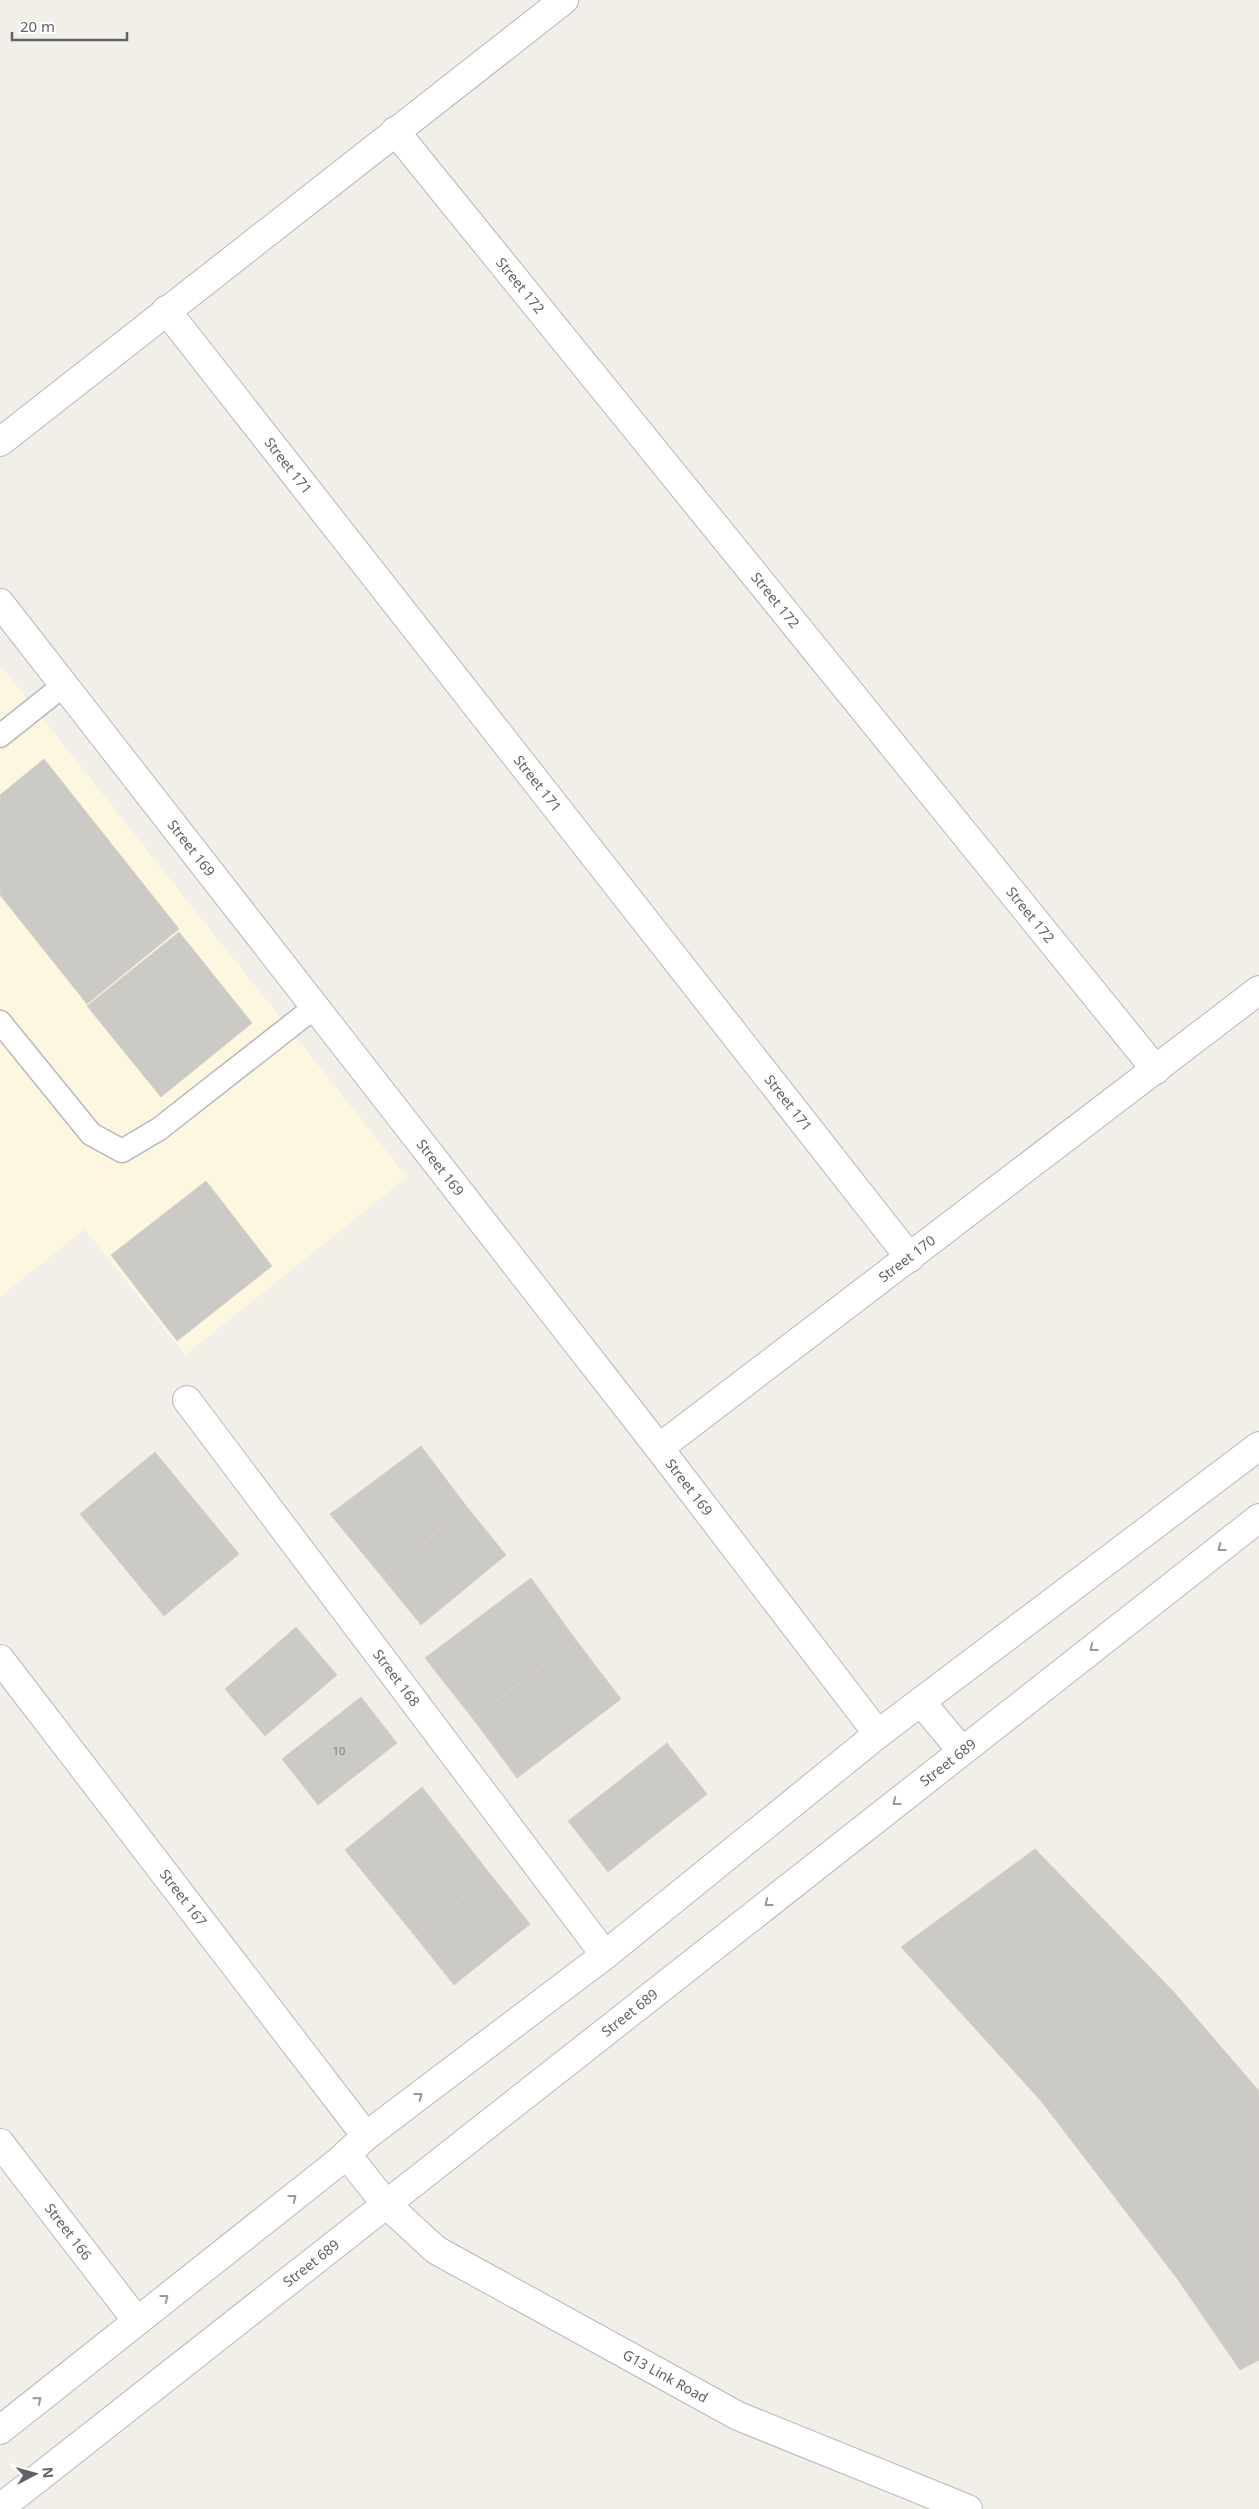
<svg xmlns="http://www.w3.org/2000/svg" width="1259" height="2509" font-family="'Noto Sans',sans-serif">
  <rect width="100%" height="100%" fill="#f1efe8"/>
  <path fill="#fef7e0" d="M0,665L407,1177L185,1355L85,1229L0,1297Z"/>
  <path fill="#cccac5" stroke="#d6d1c6" d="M44,759L179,929L87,1004L0,895V795Z
    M179,932L252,1023L161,1097L87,1006Z
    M206,1181L272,1266L177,1341L111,1255Z
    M421,1446L467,1507L382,1577L330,1514Z
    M155,1452L239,1554L164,1616L80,1514Z
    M467,1507L506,1555L421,1625L382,1577Z
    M531,1578L576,1640L473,1719L425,1658Z
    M296,1627L337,1675L265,1736L225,1689Z
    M576,1640L621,1699L517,1778L473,1719Z
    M361,1697L397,1743L318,1805L282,1759Z
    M667,1743L707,1794L608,1872L568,1821Z
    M422,1787L491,1875L415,1936L345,1850Z
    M1035,1849L1173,1991L1259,2091V2360L1240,2370L1176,2277L1041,2101L901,1947Z
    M491,1875L530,1924L454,1985L415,1936Z"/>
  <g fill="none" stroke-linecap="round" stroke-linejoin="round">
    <defs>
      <path id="lane" d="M0,736L64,685
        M0,1022L91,1134L122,1151L159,1129L315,1007"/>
      <g id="street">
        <path id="s1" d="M395,131L1156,1070"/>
        <path id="s2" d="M166,310L910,1258"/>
        <path d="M0,442L564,0"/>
        <path id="s3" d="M0,603L659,1448L878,1734"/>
        <path id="s4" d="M187,1400L605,1955"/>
        <path id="s5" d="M659,1448L1259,990"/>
        <path id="s6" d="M0,1659L366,2136"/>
        <path id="s7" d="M0,2143L137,2321"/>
        <path id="s8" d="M385,2203L436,2250L738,2416L968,2509"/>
      </g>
      <g id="secondary">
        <path d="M921,1702L962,1751"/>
        <path d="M347,2155L385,2203"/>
        <path d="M0,2430L338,2162L366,2136L605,1955L878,1734L1259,1446"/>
        <path id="s9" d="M0,2508L1259,1518"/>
      </g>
    </defs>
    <use href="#lane" stroke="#b5b8bc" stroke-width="25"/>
    <use href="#street" stroke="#b5b8bc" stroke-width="30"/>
    <use href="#secondary" stroke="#b6babf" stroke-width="30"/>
    <use href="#lane" stroke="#fff" stroke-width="22"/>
    <use href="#street" stroke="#fff" stroke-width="28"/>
    <use href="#secondary" stroke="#fff" stroke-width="28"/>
  </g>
  <defs><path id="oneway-chevron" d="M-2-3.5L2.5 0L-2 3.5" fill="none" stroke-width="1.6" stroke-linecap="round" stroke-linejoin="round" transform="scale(1.25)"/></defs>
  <g stroke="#979a9d">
    <use href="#oneway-chevron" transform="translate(1221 1548) rotate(142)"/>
    <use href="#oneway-chevron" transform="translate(1093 1648) rotate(142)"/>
    <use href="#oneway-chevron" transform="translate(896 1802) rotate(142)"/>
    <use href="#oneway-chevron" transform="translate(768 1903) rotate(142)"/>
    <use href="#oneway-chevron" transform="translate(419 2096) rotate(-37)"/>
    <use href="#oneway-chevron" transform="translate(293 2198) rotate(-38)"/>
    <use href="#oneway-chevron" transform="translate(165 2298) rotate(-38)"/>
    <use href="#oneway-chevron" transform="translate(38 2400) rotate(-39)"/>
  </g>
  <g text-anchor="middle" stroke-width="4.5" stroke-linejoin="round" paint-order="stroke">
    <g font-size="11" fill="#7a7d7f">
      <text x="339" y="1755">10</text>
    </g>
    <g font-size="14" fill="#5f6368" stroke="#fff">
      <text dy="5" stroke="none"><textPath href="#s1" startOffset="199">Street 172</textPath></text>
      <text dy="5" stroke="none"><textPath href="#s2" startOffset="198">Street 171</textPath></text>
      <text dy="5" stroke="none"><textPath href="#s1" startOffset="604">Street 172</textPath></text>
      <text dy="5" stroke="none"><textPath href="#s2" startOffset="602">Street 171</textPath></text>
      <text dy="5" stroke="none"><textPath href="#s3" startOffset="311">Street 169</textPath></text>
      <text dy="5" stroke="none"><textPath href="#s1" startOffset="1009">Street 172</textPath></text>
      <text dy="5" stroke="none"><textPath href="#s2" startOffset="1008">Street 171</textPath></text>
      <text dy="5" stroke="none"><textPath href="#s3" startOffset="716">Street 169</textPath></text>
      <text dy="5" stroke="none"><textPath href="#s5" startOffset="312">Street 170</textPath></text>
      <text dy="5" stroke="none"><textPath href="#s3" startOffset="1121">Street 169</textPath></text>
      <text dy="5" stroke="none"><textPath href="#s4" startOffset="348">Street 168</textPath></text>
      <text dy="5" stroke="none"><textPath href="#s9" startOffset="1206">Street 689</textPath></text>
      <text dy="5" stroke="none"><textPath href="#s6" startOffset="301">Street 167</textPath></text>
      <text dy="5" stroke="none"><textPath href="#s9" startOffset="801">Street 689</textPath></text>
      <text dy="5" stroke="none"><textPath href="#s7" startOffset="112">Street 166</textPath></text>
      <text dy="5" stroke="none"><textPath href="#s9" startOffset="396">Street 689</textPath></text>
      <text dy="5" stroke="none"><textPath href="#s8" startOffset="331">G13 Link Road</textPath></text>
    </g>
  </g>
  <g transform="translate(35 2474) rotate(84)" stroke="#ffffff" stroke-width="4" paint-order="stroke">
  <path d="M0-4L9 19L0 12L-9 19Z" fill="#5f6368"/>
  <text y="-8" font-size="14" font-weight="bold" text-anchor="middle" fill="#5f6368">N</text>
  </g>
  <path d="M12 32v8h115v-8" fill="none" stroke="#5f6368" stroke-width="2.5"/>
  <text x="20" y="32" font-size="15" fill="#5f6368" stroke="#ffffff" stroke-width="4" paint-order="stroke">20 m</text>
</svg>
